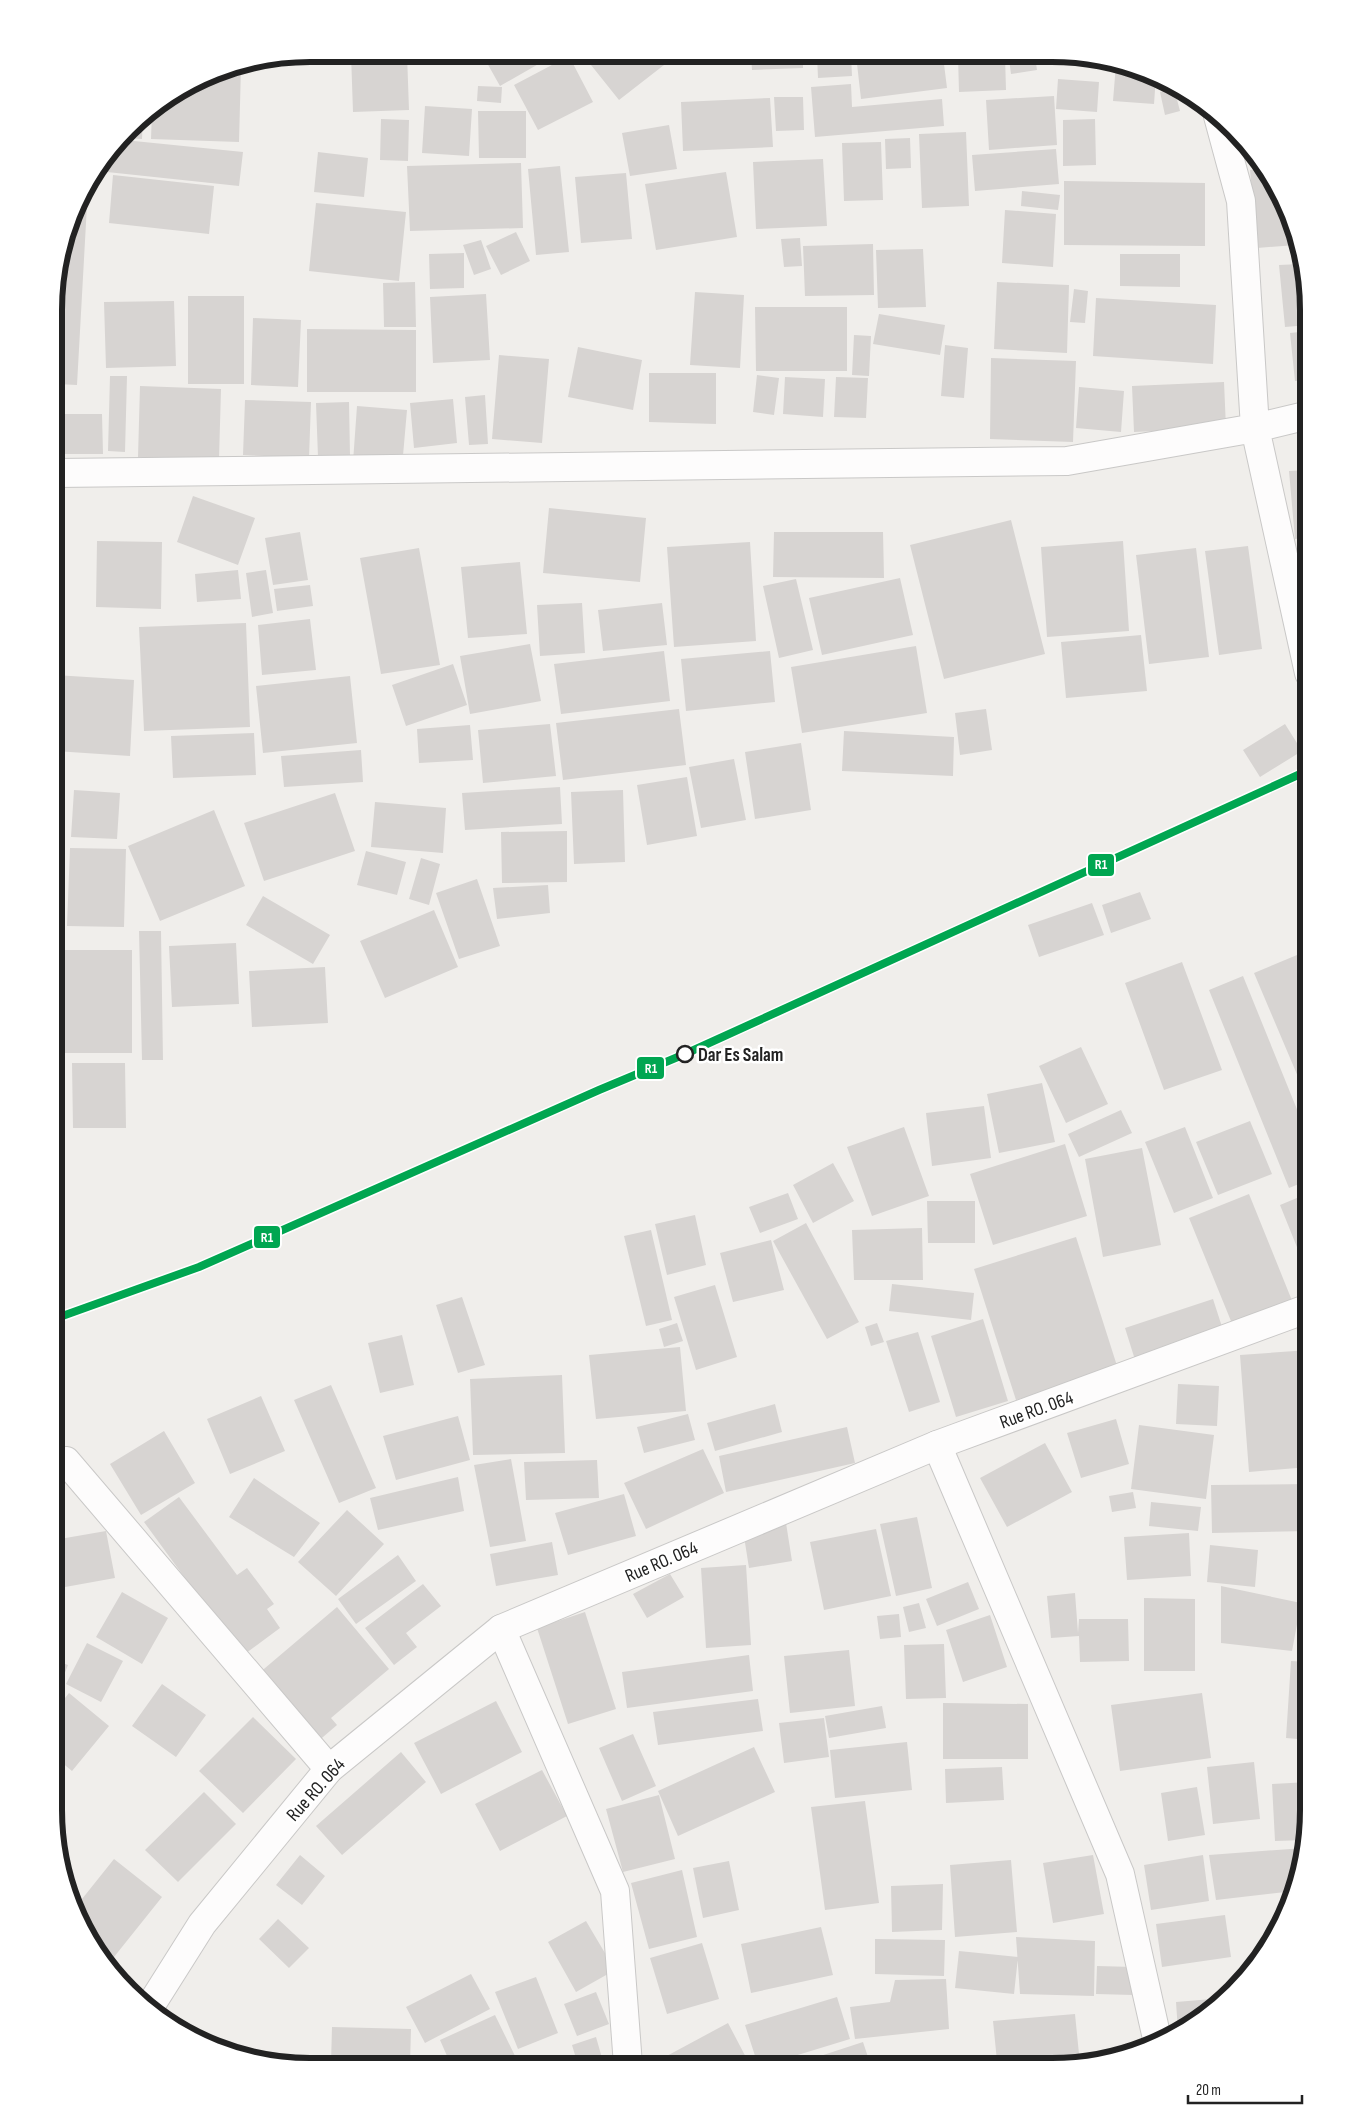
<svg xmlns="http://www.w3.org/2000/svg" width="1363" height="2120" font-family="'Sofia Sans Condensed',sans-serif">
  <rect width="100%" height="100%" fill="#f0eeeb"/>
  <path fill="#d7d4d2" d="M351,54H407L409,110L353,112Z
    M482,54H556L500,86Z
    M583,55H670L673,58L619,100Z
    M751,55H803V68L752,70Z
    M817,55H851L852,76L818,78Z
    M856,55L943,56L947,88L861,99Z
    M569,56L593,102L538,130L514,85Z
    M958,56H1005L1006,90L959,92Z
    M1026,56H1035L1037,70L1011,74L1009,59Z
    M1116,64L1156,76L1154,104L1113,101Z
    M241,67L239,142L151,139L152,111L212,73Z
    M1058,79L1099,82L1097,112L1056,109Z
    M851,84L852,107L942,99L944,126L815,137L811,87Z
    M478,86L502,87L501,103L477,101Z
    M1174,88L1180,111L1165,115L1160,92Z
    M1054,96L1057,145L989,150L986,100Z
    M774,97H803L804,130L776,131Z
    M770,98L773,147L683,151L681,102Z
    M425,106L472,109L469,156L422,153Z
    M478,111H526V158H479Z
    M143,116L142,139L125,138L141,118Z
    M381,119L409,120L408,161L380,160Z
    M1095,119L1096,165L1063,166V120Z
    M669,125L677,169L630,176L622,133Z
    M966,132L969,206L922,208L919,134Z
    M910,138L911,168L886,169L885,139Z
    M124,140L243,152L239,186L107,172L108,160Z
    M881,142L883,200L844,201L842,143Z
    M1245,143L1256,154L1260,160L1247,161Z
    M1056,149L1059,184L975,191L972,155Z
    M318,152L368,158L364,197L314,192Z
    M823,159L827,226L756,229L753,162Z
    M521,163L523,228L410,231L407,166Z
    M560,166L569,252L536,255L528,169Z
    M1265,169L1290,212L1296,245L1257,248L1250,170Z
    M726,172L737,237L656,250L645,184Z
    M626,173L632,239L581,243L575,177Z
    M113,175L214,186L209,234L109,223Z
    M1064,181L1205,183V246L1064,245Z
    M88,187L77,385L56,384V277L80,196Z
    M1022,191L1060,195L1058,210L1021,206Z
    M316,203L406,212L399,281L309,271Z
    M1005,210L1056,214L1053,267L1002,263Z
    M516,232L530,261L501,275L486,246Z
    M800,238L802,266L784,267L781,239Z
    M481,240L491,269L474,275L463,245Z
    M873,244L874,295L805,296L803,246Z
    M923,249L926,307L878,308L876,250Z
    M464,253V288L430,289L429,254Z
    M1120,254H1180V287L1120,286Z
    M1300,264L1309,310V325L1285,327L1279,265Z
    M415,282L416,327H384L383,283Z
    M997,282L1069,285L1067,353L994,349Z
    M1074,289L1088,291L1085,323L1070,322Z
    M695,292L744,295L740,368L690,365Z
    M486,294L490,360L433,363L430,297Z
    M188,296H244V384H188Z
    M1096,298L1216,305L1213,364L1093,356Z
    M174,301L176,366L106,368L104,302Z
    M755,307H847V371H756Z
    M879,314L945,325L940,355L873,344Z
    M253,318L301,320L298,387L251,385Z
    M307,329L416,330V392H307Z
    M1309,331V380L1295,381L1290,333Z
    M854,335L871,336L869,376L852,375Z
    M945,345L968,348L964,398L941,396Z
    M578,347L642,360L633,410L568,397Z
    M499,355L549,359L542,443L492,439Z
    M991,358L1076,361L1073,442L990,439Z
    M649,373H716V424L649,422Z
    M757,375L779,378L774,415L753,412Z
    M110,376H127L125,452L108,451Z
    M785,377L825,379L823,417L783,414Z
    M836,377L868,378L866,418L834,417Z
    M1224,382L1226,428L1134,432L1132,386Z
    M140,386L221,389L219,459L138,457Z
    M1079,387L1124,391L1121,432L1076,428Z
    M485,395L488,444L469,445L465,397Z
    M453,399L457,443L414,448L410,403Z
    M245,400L311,402L309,458L243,455Z
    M349,402L350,456L318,457L316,403Z
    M357,406L407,410L402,467L353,462Z
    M56,414H102L103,454H56Z
    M1309,470V537L1295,539L1289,471Z
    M193,496L255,518L238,565L177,542Z
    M549,508L646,518L640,582L543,573Z
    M1011,520L1045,654L944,679L910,545Z
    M300,532L308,580L273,585L265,538Z
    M774,532H883L884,578L773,577Z
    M97,541L162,542L161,609L96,607Z
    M1123,541L1129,631L1047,637L1041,547Z
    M750,542L756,641L674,647L667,547Z
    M1248,546L1262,649L1219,655L1205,551Z
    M1306,547H1309V566H1308Z
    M419,548L440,665L381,674L360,558Z
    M1196,548L1209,657L1149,664L1136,555Z
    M520,562L527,634L468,638L461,567Z
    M238,570L241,599L197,602L195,574Z
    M266,570L273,613L252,617L246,573Z
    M900,578L913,635L822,655L809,598Z
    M796,579L813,650L779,658L763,586Z
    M310,585L313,606L277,611L274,589Z
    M582,603L585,653L540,656L537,605Z
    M662,603L667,645L603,651L598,610Z
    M310,619L316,670L262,675L258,625Z
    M246,623L250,727L144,731L139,627Z
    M1141,635L1147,691L1066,698L1061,642Z
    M530,644L541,701L470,714L460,656Z
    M916,646L927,713L802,733L791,667Z
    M664,651L670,701L561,714L554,664Z
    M770,651L775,702L686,711L681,659Z
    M453,664L467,705L406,726L392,685Z
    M55,675L134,680L130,756L55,751Z
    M350,676L357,743L263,753L256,686Z
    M679,709L686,765L563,780L556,723Z
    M986,709L992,750L960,755L955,713Z
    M550,724L556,776L483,783L478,730Z
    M1285,724L1302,751L1260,777L1243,750Z
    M470,725L473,760L419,763L417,729Z
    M844,731L954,737L953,776L842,771Z
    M254,733L256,775L173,778L171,736Z
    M801,743L811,810L755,819L745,752Z
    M361,750L363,782L284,787L281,756Z
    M734,759L746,820L701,828L689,767Z
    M55,773H63V839H55Z
    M687,777L697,836L647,845L637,785Z
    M560,787L562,824L465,830L462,793Z
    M74,790L120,793L117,839L71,837Z
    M623,790L625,862L574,864L571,792Z
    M335,793L355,851L264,881L244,823Z
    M375,802L446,808L443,853L371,847Z
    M214,810L245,886L160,921L128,846Z
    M567,831V882L502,883L501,832Z
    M70,848L126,849L124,927L67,926Z
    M366,851L406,862L397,895L357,885Z
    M421,858L440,864L429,905L409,899Z
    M477,879L500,946L459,959L436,893Z
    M548,885L550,913L497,919L493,888Z
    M1140,892L1151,919L1111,933L1102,905Z
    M263,896L330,935L313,964L246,925Z
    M1092,903L1104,935L1039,957L1028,925Z
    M434,910L458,967L385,998L360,941Z
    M55,929H58L59,972H55Z
    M139,931H161L163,1060H142Z
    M236,943L239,1004L172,1007L169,946Z
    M64,950H132V1053H55V996H65Z
    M1309,950V1098H1307L1254,973Z
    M1182,962L1222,1070L1164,1090L1125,983Z
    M325,967L328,1023L252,1027L249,971Z
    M1243,976L1309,1139V1180L1289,1188L1209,990Z
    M1081,1047L1108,1104L1066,1123L1039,1066Z
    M72,1063H125L126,1128H73Z
    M60,1076L63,1119L55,1120V1077Z
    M1042,1083L1055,1142L999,1153L987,1094Z
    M984,1106L991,1158L932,1166L926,1113Z
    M1121,1110L1132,1133L1079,1157L1068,1134Z
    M1250,1121L1272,1174L1218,1195L1196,1142Z
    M904,1127L929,1196L872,1216L847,1147Z
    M1185,1127L1213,1198L1174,1213L1145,1142Z
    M1065,1144L1087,1216L993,1245L970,1174Z
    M1142,1148L1161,1245L1103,1257L1085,1159Z
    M833,1163L854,1201L813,1223L793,1185Z
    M788,1193L798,1219L760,1233L749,1207Z
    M1309,1193V1277L1280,1205Z
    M1249,1194L1293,1303L1233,1326L1189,1218Z
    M927,1201H975V1243H928Z
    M695,1215L706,1265L667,1275L655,1224Z
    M806,1223L859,1322L827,1339L773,1241Z
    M922,1228L923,1280H854L852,1230Z
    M651,1230L672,1320L646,1326L624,1236Z
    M1076,1237L1118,1369L1016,1400L974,1269Z
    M771,1240L784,1290L733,1302L720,1253Z
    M892,1284L974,1293L971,1320L889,1311Z
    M715,1285L737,1357L696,1370L674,1297Z
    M462,1297L485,1365L458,1373L436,1305Z
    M1213,1299L1224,1333L1136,1363L1125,1328Z
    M983,1319L1008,1401L956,1417L931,1336Z
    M677,1323L683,1341L664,1347L659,1329Z
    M877,1323L884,1342L871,1346L865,1327Z
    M918,1332L940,1402L909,1412L886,1341Z
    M402,1335L414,1385L380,1393L368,1343Z
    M680,1347L686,1411L596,1419L589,1355Z
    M1309,1350V1467L1249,1472L1240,1355Z
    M562,1375L565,1453L473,1455L470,1379Z
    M1178,1384L1219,1386L1217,1426L1176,1424Z
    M331,1385L376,1488L339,1503L294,1400Z
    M261,1396L285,1451L230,1474L207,1419Z
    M775,1404L782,1432L715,1451L707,1423Z
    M688,1414L695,1440L644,1453L637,1427Z
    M458,1416L470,1460L396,1480L383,1436Z
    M1116,1419L1129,1464L1081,1478L1067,1433Z
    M1139,1425L1214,1435L1206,1499L1131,1489Z
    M847,1427L855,1463L726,1492L719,1456Z
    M164,1431L195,1483L141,1515L110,1464Z
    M1045,1443L1072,1492L1007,1527L980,1478Z
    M703,1449L724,1493L646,1529L624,1483Z
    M511,1459L526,1541L490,1547L474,1465Z
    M597,1460L599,1498L526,1500L524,1462Z
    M458,1477L464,1511L378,1530L370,1498Z
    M254,1478L320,1523L294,1557L229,1517Z
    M1309,1484V1531L1212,1533L1211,1485Z
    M1133,1492L1136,1508L1112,1512L1109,1496Z
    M624,1494L636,1536L568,1555L555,1513Z
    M179,1497L237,1575L247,1568L274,1604L267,1609L280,1628L242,1656L144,1522Z
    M1151,1502L1201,1507L1198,1531L1149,1526Z
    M347,1510L384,1544L336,1596L298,1562Z
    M917,1517L932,1588L896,1596L880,1524Z
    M786,1523L792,1561L749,1568L743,1530Z
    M876,1529L891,1596L824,1610L810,1542Z
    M106,1531L115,1578L54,1589V1540Z
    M1189,1533L1191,1576L1127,1580L1124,1537Z
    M552,1542L558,1575L496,1586L490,1554Z
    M1210,1545L1258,1550L1255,1587L1207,1582Z
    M398,1555L416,1581L356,1624L338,1599Z
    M746,1565L751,1645L706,1648L701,1568Z
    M670,1574L684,1597L647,1618L633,1594Z
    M968,1582L979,1609L937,1626L926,1599Z
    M423,1584L441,1606L406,1633L417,1647L394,1665L365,1628Z
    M1221,1586L1301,1603L1292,1651L1221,1643Z
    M122,1592L168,1618L142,1664L96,1637Z
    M1075,1593L1078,1633L1079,1619H1128L1129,1661L1080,1662L1079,1636L1051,1638L1047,1596Z
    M1144,1598L1195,1599V1671H1144Z
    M919,1603L926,1628L909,1632L903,1607Z
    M337,1607L389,1669L331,1718L337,1725L316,1743L258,1674Z
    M585,1612L616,1709L568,1724L537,1628Z
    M899,1614L901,1637L880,1639L877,1616Z
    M990,1615L1007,1667L963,1682L946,1630Z
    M87,1643L123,1661L101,1702L66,1684Z
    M944,1644L946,1698L906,1699L904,1645Z
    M849,1650L855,1706L790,1713L784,1656Z
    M749,1655L753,1691L627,1708L622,1672Z
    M54,1660L68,1665L58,1690L54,1689Z
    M1291,1661L1309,1662V1740L1286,1738Z
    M162,1684L206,1715L176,1757L132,1726Z
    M69,1693L109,1726L72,1771L54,1756V1712Z
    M1202,1693L1211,1758L1120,1771L1111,1705Z
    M758,1699L763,1731L658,1745L653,1712Z
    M496,1701L522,1752L441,1794L414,1743Z
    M943,1703L1028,1704V1759H943Z
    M882,1706L886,1728L829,1738L825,1716Z
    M253,1717L296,1759L243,1813L199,1771Z
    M824,1718L829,1757L784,1763L779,1723Z
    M633,1734L656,1786L622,1801L599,1748Z
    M907,1742L912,1790L835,1798L830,1750Z
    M754,1747L775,1792L678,1836L658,1791Z
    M401,1752L426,1782L342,1855L316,1826Z
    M1254,1762L1260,1819L1213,1824L1207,1767Z
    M1002,1767L1004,1800L946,1803L945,1769Z
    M542,1770L567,1816L500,1851L475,1804Z
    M1309,1782V1827L1306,1840L1275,1841L1272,1784Z
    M1197,1787L1205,1835L1168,1841L1161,1793Z
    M204,1792L236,1824L178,1882L145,1850Z
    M659,1795L675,1859L623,1872L606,1809Z
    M865,1801L879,1903L825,1910L811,1807Z
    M1304,1848L1294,1891L1216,1900L1209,1855Z
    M300,1855L325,1876L302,1905L276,1885Z
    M1093,1855L1104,1914L1053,1923L1043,1863Z
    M1203,1855L1209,1901L1151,1910L1144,1865Z
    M114,1859L162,1897L110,1962L100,1954L74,1909Z
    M1011,1860L1017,1932L955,1937L950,1865Z
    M729,1861L739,1910L703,1918L693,1868Z
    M682,1870L697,1937L649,1949L631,1883Z
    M943,1884L942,1930L892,1932L891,1886Z
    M1225,1915L1231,1957L1162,1967L1156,1924Z
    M278,1919L309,1948L289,1968L259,1939Z
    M586,1921L615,1970L576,1992L548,1942Z
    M821,1927L833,1975L751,1993L741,1944Z
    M1016,1937L1095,1941L1094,1996L1020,1994Z
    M875,1939L945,1940L944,1976L875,1974Z
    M702,1943L719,1999L667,2014L650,1958Z
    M959,1951L1018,1957L1014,1994L955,1988Z
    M1097,1966L1134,1967L1133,1995L1096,1994Z
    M471,1974L490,2009L425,2043L406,2007Z
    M536,1977L558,2033L518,2049L495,1992Z
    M946,1979L949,2029L855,2039L850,2007L890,2002L895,1980Z
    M596,1992L609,2024L577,2036L564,2004Z
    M837,1997L850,2039L765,2065H758L745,2025Z
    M1224,1998L1209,2013L1178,2031L1176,2002Z
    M1075,2014L1079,2054L997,2061L993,2021Z
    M495,2015L516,2058L501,2065H451L440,2040Z
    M728,2023L750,2065H650Z
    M332,2027L411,2029L410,2064H331Z
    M596,2037L604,2065H578L572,2045Z
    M863,2042L871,2066H807L805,2061Z
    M233,2051L292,2058L291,2064H277Z"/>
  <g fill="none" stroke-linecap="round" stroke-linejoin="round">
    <defs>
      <path id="minor" d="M1218,116L1241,201L1255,428L1309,673
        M56,473L1067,461L1255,428L1309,415
        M937,1445L1120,1874L1158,2043
        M66,1461L329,1769
        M501,1629L615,1891L628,2065"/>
      <path id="tertiary" d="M149,2008L202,1924L329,1769L501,1629L937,1445L1309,1308"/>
    </defs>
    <use href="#minor" stroke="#c9c8c7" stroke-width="30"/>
    <use href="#tertiary" stroke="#c9c8c7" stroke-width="30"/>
    <use href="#minor" stroke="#fdfcfc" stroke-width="28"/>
    <use href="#tertiary" stroke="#fdfcfc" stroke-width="28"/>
    <defs>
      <path id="rail-1" d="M54,1319L199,1267L599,1090L685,1054L1309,770"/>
    </defs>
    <use href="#rail-1" stroke="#fff" stroke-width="11"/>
    <use href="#rail-1" stroke="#00a651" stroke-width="8"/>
  </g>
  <circle fill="#fff" stroke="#222" stroke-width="2.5" cx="685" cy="1054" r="8"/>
  <g text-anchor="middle" stroke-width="5" stroke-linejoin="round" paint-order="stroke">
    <g font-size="19" font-weight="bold" fill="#222" stroke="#fff" text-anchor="start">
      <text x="698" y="1061">Dar Es Salam</text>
    </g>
    <g font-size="19" fill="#222" stroke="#fff">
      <text transform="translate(1036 1409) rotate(-20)" y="7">Rue RO. 064</text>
      <text transform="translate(661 1561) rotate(-23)" y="7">Rue RO. 064</text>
      <text transform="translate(315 1789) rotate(-48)" y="7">Rue RO. 064</text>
    </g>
  </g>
  <path d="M0 0H1363V2120H0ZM310 62H1052A248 248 0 0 1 1300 310V1810A248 248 0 0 1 1052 2058H310A248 248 0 0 1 62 1810V310A248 248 0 0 1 310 62Z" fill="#fff" fill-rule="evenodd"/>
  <path fill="none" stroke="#222" stroke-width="6" d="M310 62H1052A248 248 0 0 1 1300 310V1810A248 248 0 0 1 1052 2058H310A248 248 0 0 1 62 1810V310A248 248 0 0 1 310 62Z"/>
  <g stroke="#fff" stroke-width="2">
    <rect x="1087" y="853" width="28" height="24" rx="5" fill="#00a651"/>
    <rect x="636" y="1056" width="29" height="24" rx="5" fill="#00a651"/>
    <rect x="253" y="1225" width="28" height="24" rx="5" fill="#00a651"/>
  </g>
  <g font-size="14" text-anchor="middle" font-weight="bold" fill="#fff">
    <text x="1101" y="869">R1</text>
    <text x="651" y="1073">R1</text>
    <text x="267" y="1242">R1</text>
  </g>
  <path d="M1188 2095v8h114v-8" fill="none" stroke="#222222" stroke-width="2.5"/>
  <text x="1196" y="2095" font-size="15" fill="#222222" stroke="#ffffff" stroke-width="4" paint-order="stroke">20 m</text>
</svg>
